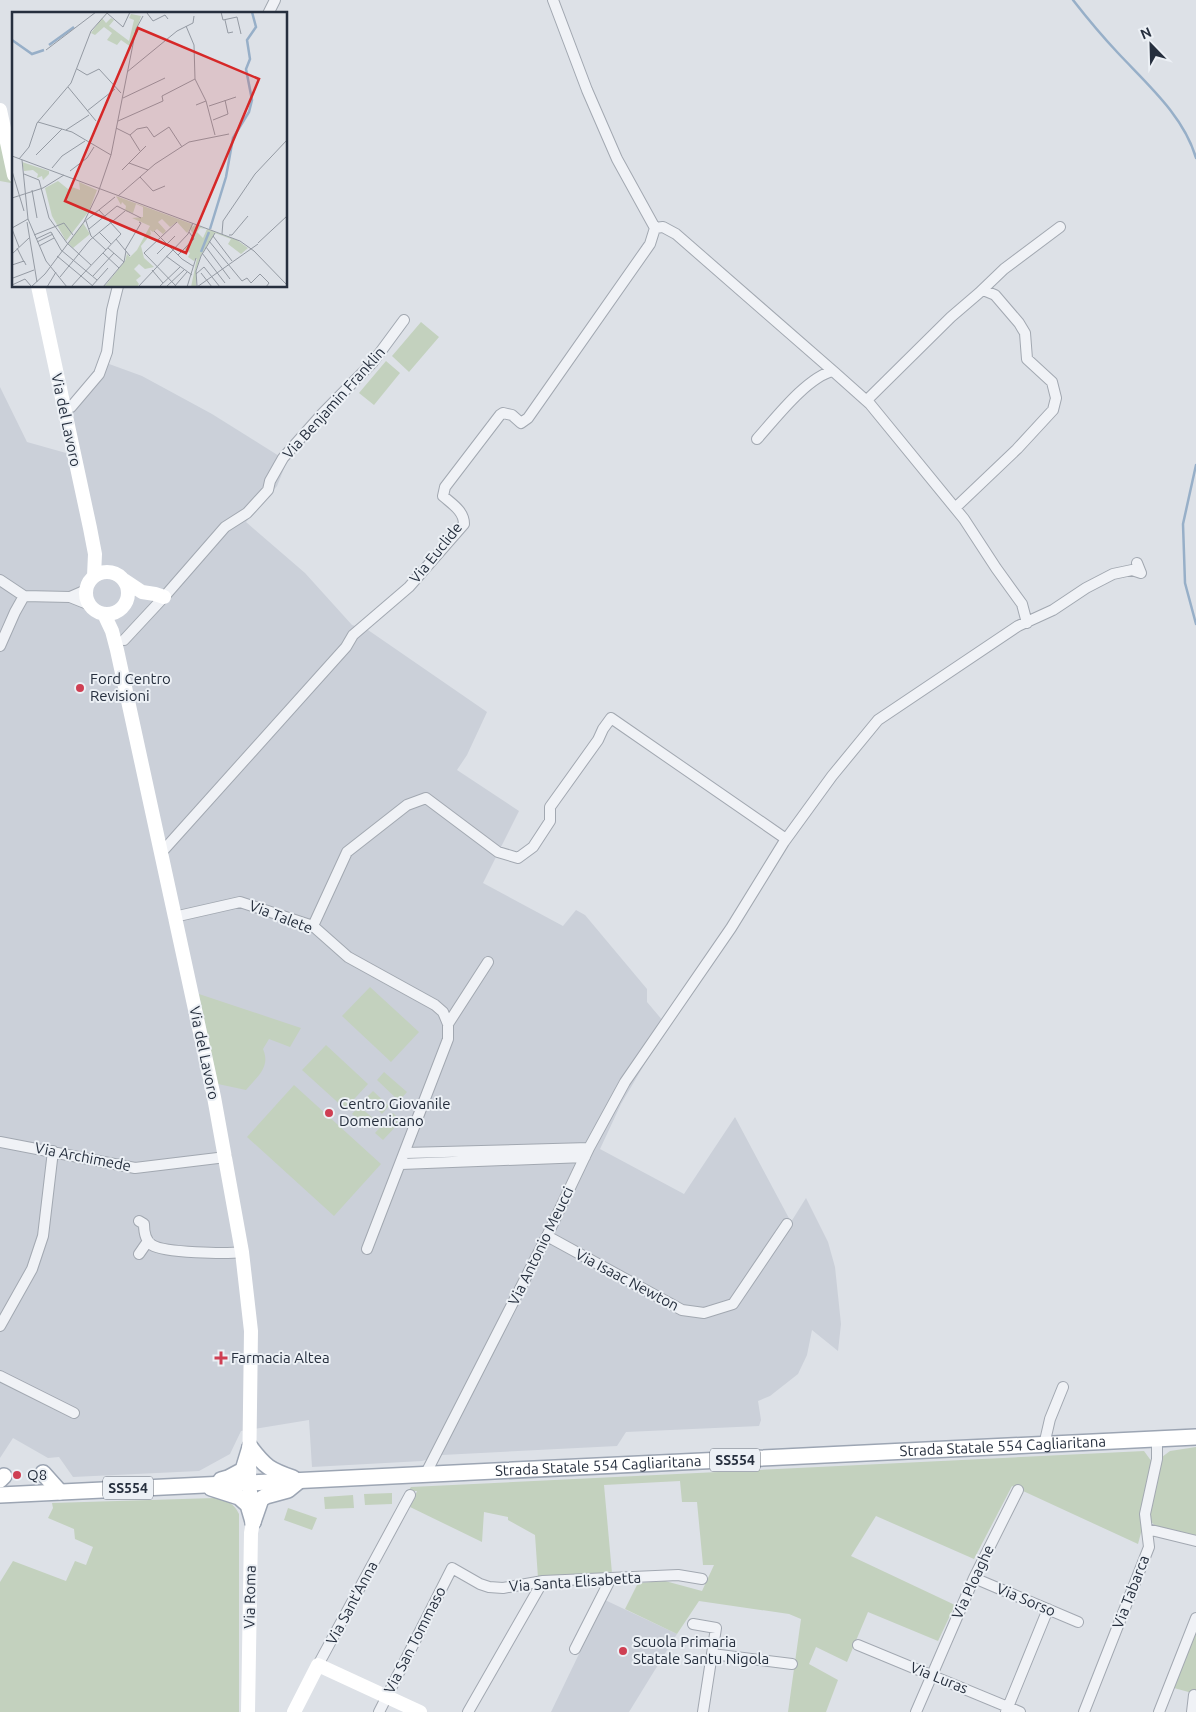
<svg xmlns="http://www.w3.org/2000/svg" width="1196" height="1712" font-family="Ubuntu,sans-serif">
  <rect width="100%" height="100%" fill="#dde1e7"/>
  <path fill="#cbd0d9" d="M101,361L142,376L212,414L287,461L277,486L246,522L305,573L352,625L368,630L487,712L467,755L457,770L519,811L483,883L563,926L576,910L585,915L647,989V1002L669,1028L647,1060L621,1104L600,1149L684,1194L735,1117L791,1222L806,1198L828,1242L835,1267L841,1324L838,1351L812,1330L807,1355L798,1374L770,1396L758,1401L761,1420L759,1426L626,1432L617,1446L442,1455L422,1461L312,1467L309,1420L241,1431L230,1454L199,1471L73,1477L59,1457L48,1458L13,1438L0,1458V387L27,442L66,453V447L56,403L72,400Z
    M605,1600L677,1634L629,1712H551Z"/>
  <path fill="#c3d1be" d="M0,134L11,183L0,181Z
    M421,322L439,337L409,372L392,356Z
    M386,361L400,373L374,405L359,393Z
    M370,987L419,1032L391,1062L342,1016Z
    M199,994L301,1028L290,1047L269,1039L263,1049C271,1067 257,1077 246,1090L218,1084Z
    M326,1045L368,1084L345,1109L302,1070Z
    M384,1072L407,1092L399,1101L377,1080Z
    M294,1085L381,1164L334,1216L247,1137Z
    M373,1091L389,1106L382,1114L366,1098Z
    M359,1106L375,1120L368,1128L352,1114Z
    M393,1113L401,1121L383,1140L375,1133Z
    M1196,1447V1537L1158,1528L1149,1520L1162,1457L1170,1451Z
    M1144,1451L1152,1462L1140,1518L1142,1529L1138,1544L1012,1486L974,1559L876,1516L851,1556L955,1605L938,1641L868,1612L847,1662L816,1647L809,1664L838,1680L826,1712H788L801,1619L789,1614L699,1601L677,1634L625,1609L638,1583L665,1581L702,1591L714,1565H703L697,1502H682L680,1481L604,1485L612,1573L538,1578L535,1535L508,1520V1517L484,1512L482,1542L410,1507L417,1491H408L411,1487Z
    M392,1493V1504L365,1505L364,1494Z
    M353,1495L354,1508L325,1509L324,1497Z
    M215,1498C227,1500 234,1503 239,1514V1712H0V1582L13,1561L66,1581L75,1561L86,1565L93,1547L75,1539L74,1529L48,1518L53,1508L52,1503Z
    M288,1508L317,1518L312,1530L284,1520Z
    M1196,1623V1694L1174,1688L1172,1684Z"/>
  <g fill="none" stroke-linecap="round" stroke-linejoin="round">
    <path stroke="#97afc8" stroke-width="2.5" d="M1073,0C1087,18 1102,36 1118,53C1147,84 1184,116 1196,158
      M1196,465L1183,524L1185,583L1196,624"/>
    <defs>
      <path id="street" d="M553,0L587,90L617,159L655,228
        M268,14L275,0
        M655,228L663,227L676,234L833,371
        M867,400L951,317L979,293L1004,269L1060,227
        M64,409L71,407L99,374L107,352L112,310L118,286
        M757,439C775,419 807,377 833,371L870,404L964,519L996,568L1022,604L1027,623
        M955,508L1017,449L1053,410L1056,398L1052,382L1027,359L1025,333L1019,323L995,295L983,290
        M0,580L24,596L70,597L90,605
        M70,597L86,590
        M124,640L164,597L225,527L247,513L268,490L270,481L283,458L322,414L373,362L404,320
        M0,646L15,612L24,596
        M161,853L346,647L353,635L409,587L464,524C464,511 452,504 443,496L445,487L500,415L503,413L512,415L521,423L528,418L650,244L655,228
        M174,917L240,902L313,926L348,957L435,1005L443,1012L448,1024
        M313,926L347,852L407,805L426,798L498,852L518,858L533,847L550,821V807L598,740L603,729L611,718L786,839
        M0,1142L135,1168L226,1157
        M405,1153L589,1148
        M401,1164L585,1157
        M139,1221L144,1224C144,1232 146,1241 152,1245C164,1253 227,1254 242,1252
        M547,1236L682,1310L704,1313L733,1304L787,1224
        M367,1249L448,1039V1024L488,962
        M139,1254L148,1241
        M0,1326L32,1269L43,1236L53,1151
        M0,1376L74,1413
        M1044,1445L1050,1419L1063,1387
        M425,1475L547,1236L589,1148L625,1082L731,928L784,842L832,776L878,720L1018,626L1053,610L1086,588L1113,574L1132,570L1141,573L1137,563
        M1147,1529L1196,1541
        M974,1578L1078,1622
        M693,1624L716,1628L703,1712
        M858,1645L1020,1712
        M575,1649L608,1584L609,1578
        M712,1654L792,1664
        M318,1665L410,1495
        M379,1712L452,1568L480,1584L489,1587L503,1588L543,1581L678,1575L702,1579
        M468,1712L543,1581
        M916,1712L974,1578L1018,1490
        M1006,1712L1048,1609
        M1084,1712L1149,1547L1145,1514L1157,1459V1439
        M1159,1712L1196,1618
        M1192,1712L1194,1695"/>
      <g id="primary">
        <path d="M250,1447C265,1467 270,1470 293,1478"/>
        <path d="M43,1473L60,1492"/>
        <path d="M0,1480L4,1476"/>
        <path d="M221,1480L228,1478L243,1470L250,1447"/>
        <path d="M211,1488L239,1497L248,1505L253,1522"/>
        <path id="s1" d="M0,1495L1196,1437"/>
        <path d="M253,1522L261,1499L266,1496L288,1490L299,1481"/>
      </g>
    </defs>
    <use href="#street" stroke="#a2a8b1" stroke-width="12"/>
    <use href="#primary" stroke="#9ca5b3" stroke-width="18"/>
    <use href="#street" stroke="#f0f2f6" stroke-width="10"/>
    <path stroke="#fff" stroke-width="14" d="M0,110L14,175
      M38,286L90,528L95,554L94,576
      M86 593a21 21 0 1 1 42 0a21 21 0 1 1-42 0Z
      M124,580L142,592L155,594L164,597
      M104,614L112,631L117,650L214,1097L242,1252L251,1331L249,1482L253,1522L251,1533L248,1712
      M294,1712L318,1665L420,1712"/>
    <use href="#primary" stroke="#fff" stroke-width="15"/>
  </g>
  <g fill="#cf3f53" stroke="#ecf0f5" stroke-width="2">
    <circle cx="80" cy="688" r="5"/>
    <circle cx="329" cy="1113" r="5"/>
    <path d="M218.5 1350.5h5v5h5v5h-5v5h-5v-5h-5v-5h5z"/>
    <circle cx="17" cy="1475" r="5"/>
    <circle cx="623" cy="1651" r="5"/>
  </g>
  <g text-anchor="middle" stroke-width="4" stroke-linejoin="round" paint-order="stroke">
    <g fill="#ecf0f5" stroke="#616975" stroke-width="1">
      <rect x="710" y="1448.5" width="50" height="23" rx="4"/>
      <rect x="103" y="1476.5" width="50" height="23" rx="4"/>
    </g>
    <g font-size="14" font-weight="bold" fill="#262f3e">
      <text x="735" y="1465">SS554</text>
      <text x="128" y="1493">SS554</text>
    </g>
    <g font-size="15" fill="#262f3e" stroke="#ecf0f5">
      <text transform="translate(334 403) rotate(-48)" y="5">Via Benjamin Franklin</text>
      <text transform="translate(66 420) rotate(78)" y="5">Via del Lavoro</text>
      <text transform="translate(436 553) rotate(-51)" y="5">Via Euclide</text>
      <text transform="translate(281 917) rotate(21)" y="5">Via Talete</text>
      <text transform="translate(204 1053) rotate(78)" y="5">Via del Lavoro</text>
      <text transform="translate(83 1157) rotate(11)" y="5">Via Archimede</text>
      <text transform="translate(541 1246) rotate(-64)" y="5">Via Antonio Meucci</text>
      <text transform="translate(627 1280) rotate(28)" y="5">Via Isaac Newton</text>
      <text dy="5" stroke="none"><textPath href="#s1" startOffset="1004">Strada Statale 554 Cagliaritana</textPath></text>
      <text dy="5" stroke="none"><textPath href="#s1" startOffset="599">Strada Statale 554 Cagliaritana</textPath></text>
      <text transform="translate(575 1582) rotate(-4)" y="5">Via Santa Elisabetta</text>
      <text transform="translate(973 1582) rotate(-65)" y="5">Via Ploaghe</text>
      <text transform="translate(1131 1592) rotate(-69)" y="5">Via Tabarca</text>
      <text transform="translate(250 1597) rotate(-89)" y="5">Via Roma</text>
      <text transform="translate(1026 1600) rotate(23)" y="5">Via Sorso</text>
      <text transform="translate(352 1603) rotate(-62)" y="5">Via Sant'Anna</text>
      <text transform="translate(415 1640) rotate(-63)" y="5">Via San Tommaso</text>
      <text transform="translate(939 1678) rotate(22)" y="5">Via Luras</text>
    </g>
    <g font-size="15" fill="#262f3e" stroke="#ecf0f5" text-anchor="start">
      <text x="90" y="684">Ford Centro<tspan x="90" dy="17">Revisioni</tspan></text>
      <text x="339" y="1109">Centro Giovanile<tspan x="339" dy="17">Domenicano</tspan></text>
      <text x="231" y="1363">Farmacia Altea</text>
      <text x="27" y="1480">Q8</text>
      <text x="633" y="1647">Scuola Primaria<tspan x="633" dy="17">Statale Santu Nigola</tspan></text>
    </g>
  </g>
  <g transform="translate(12 12)">
    <rect width="275" height="275" fill="#dde1e7"/>
    <path d="M119,2L129,4L119,35L109,28L105,33L95,28L100,21L92,15L83,23L79,21L90,6L94,11L99,6L102,8L97,14L117,29L122,8L117,6ZM10,150L37,159V162L31,168L30,164L25,166L26,162L21,158L12,159ZM46,169L56,177L60,175L68,178L67,170L85,178L77,199L54,229L40,204L33,176ZM104,184L180,212V215L183,213L194,217L188,216L185,220L191,226L195,217L225,228L236,236L229,242L216,232L219,227L203,221L189,243L184,258V274L179,275L185,246L182,249L176,245L178,241L172,237L182,224L178,217L175,221L165,210L158,215L150,207L146,210L154,219L151,222L145,217L141,220L138,218L139,222L129,234L132,246L142,255L133,257L127,252L122,257L129,264L124,268L127,272L125,275H92L113,249L115,242L118,245L125,238L138,214L120,206L131,205V195L124,192L121,201L113,199L114,194L110,190L109,193ZM71,211L78,222L61,236L56,231Z" fill="#c3d1be"/>
    <path fill="none" stroke="#97afc8" stroke-width="2.5" d="M0,28L20,42L32,38M37,33L62,15M198,217L214,165L221,126L237,100L240,88L234,57L238,47L235,28L244,15L240,0M189,240L197,220"/>
    <path fill="none" stroke="#949aa3" stroke-width="1" d="M209,0L211,8L225,5L229,22M95,1L111,15L118,0M135,1L141,9L153,3L156,7M213,8L216,21L221,20M174,14L182,33L183,67L194,89M34,38L84,0M65,57L75,63L87,57L109,81M115,60L165,19L181,11L182,4M56,75L84,109M111,86L153,66M184,93L194,89L203,123M197,94L224,85M75,99L103,77M201,108L216,102L213,88M106,109L151,89L150,84L183,67M26,110L60,120L99,143M104,116L118,123L128,139M54,118L77,103M118,123L125,117L135,115L142,125L157,115L170,135M24,143L50,117M0,144L228,229L242,239L275,273M7,147L17,135L25,111L59,71L79,19L96,0M10,148L16,207L34,249L55,275M117,151L136,158M40,156L50,144L73,129M110,158L134,134M0,159L12,199M58,159L75,146L82,135M12,162L27,168L37,206L55,231L79,253M128,165L141,179L153,174M20,178L25,206M106,184L143,152L177,130L217,122M0,186L31,176L52,163M74,209L79,224L94,238M15,210L25,270M72,210L103,185M0,216L16,207M0,217L7,235M77,217L105,194L129,206M142,219L170,247L181,254M87,220L99,232M210,222L211,209L243,162L275,128M22,223L52,211L61,223M217,223H220L236,204M201,224L220,249M24,227L39,220L49,238L85,268M104,227L118,244M197,229L230,269L235,266L239,271L248,262L257,271L254,275M25,230L41,222M246,231L275,204M27,234L42,226M194,235L218,267M5,236L12,250M96,236L112,250M113,238L129,211L127,210M91,241L107,256M190,241L213,271M0,242L17,226M145,242L163,224M166,243L182,227L177,220M45,244L69,264L59,275M154,244L180,263M0,253L12,249L14,253M140,258L151,271M189,261L200,275M184,262L192,255L208,275M81,264L102,241M48,265L78,228L113,199M1,266L22,258M0,273L13,267L19,274M185,274L184,259L189,244L203,221M19,275L33,262L72,210L86,181L99,143L124,17L131,4M35,275L44,260M79,275L96,256M82,275L69,264L109,222L87,198M91,275L112,250L114,239M126,275L176,222L181,211M147,275L168,255M154,275L172,258M162,275L175,260M165,275L132,241L165,210M175,275L184,246M185,275L246,232"/>
    <path fill="#d62828" fill-opacity="0.15" stroke="#d62828" stroke-width="2.5" d="M126,16L247,67L174,241L53,189Z"/>
    <rect width="275" height="275" fill="none" stroke="#262f3e" stroke-width="2.5"/>
  </g>
  <g transform="translate(1151 45) rotate(337)" stroke="#ecf0f5" stroke-width="4" paint-order="stroke">
  <path d="M0-4L9 19L0 12L-9 19Z" fill="#262f3e"/>
  <text y="-8" font-size="14" font-weight="bold" text-anchor="middle" fill="#262f3e">N</text>
  </g>
</svg>
